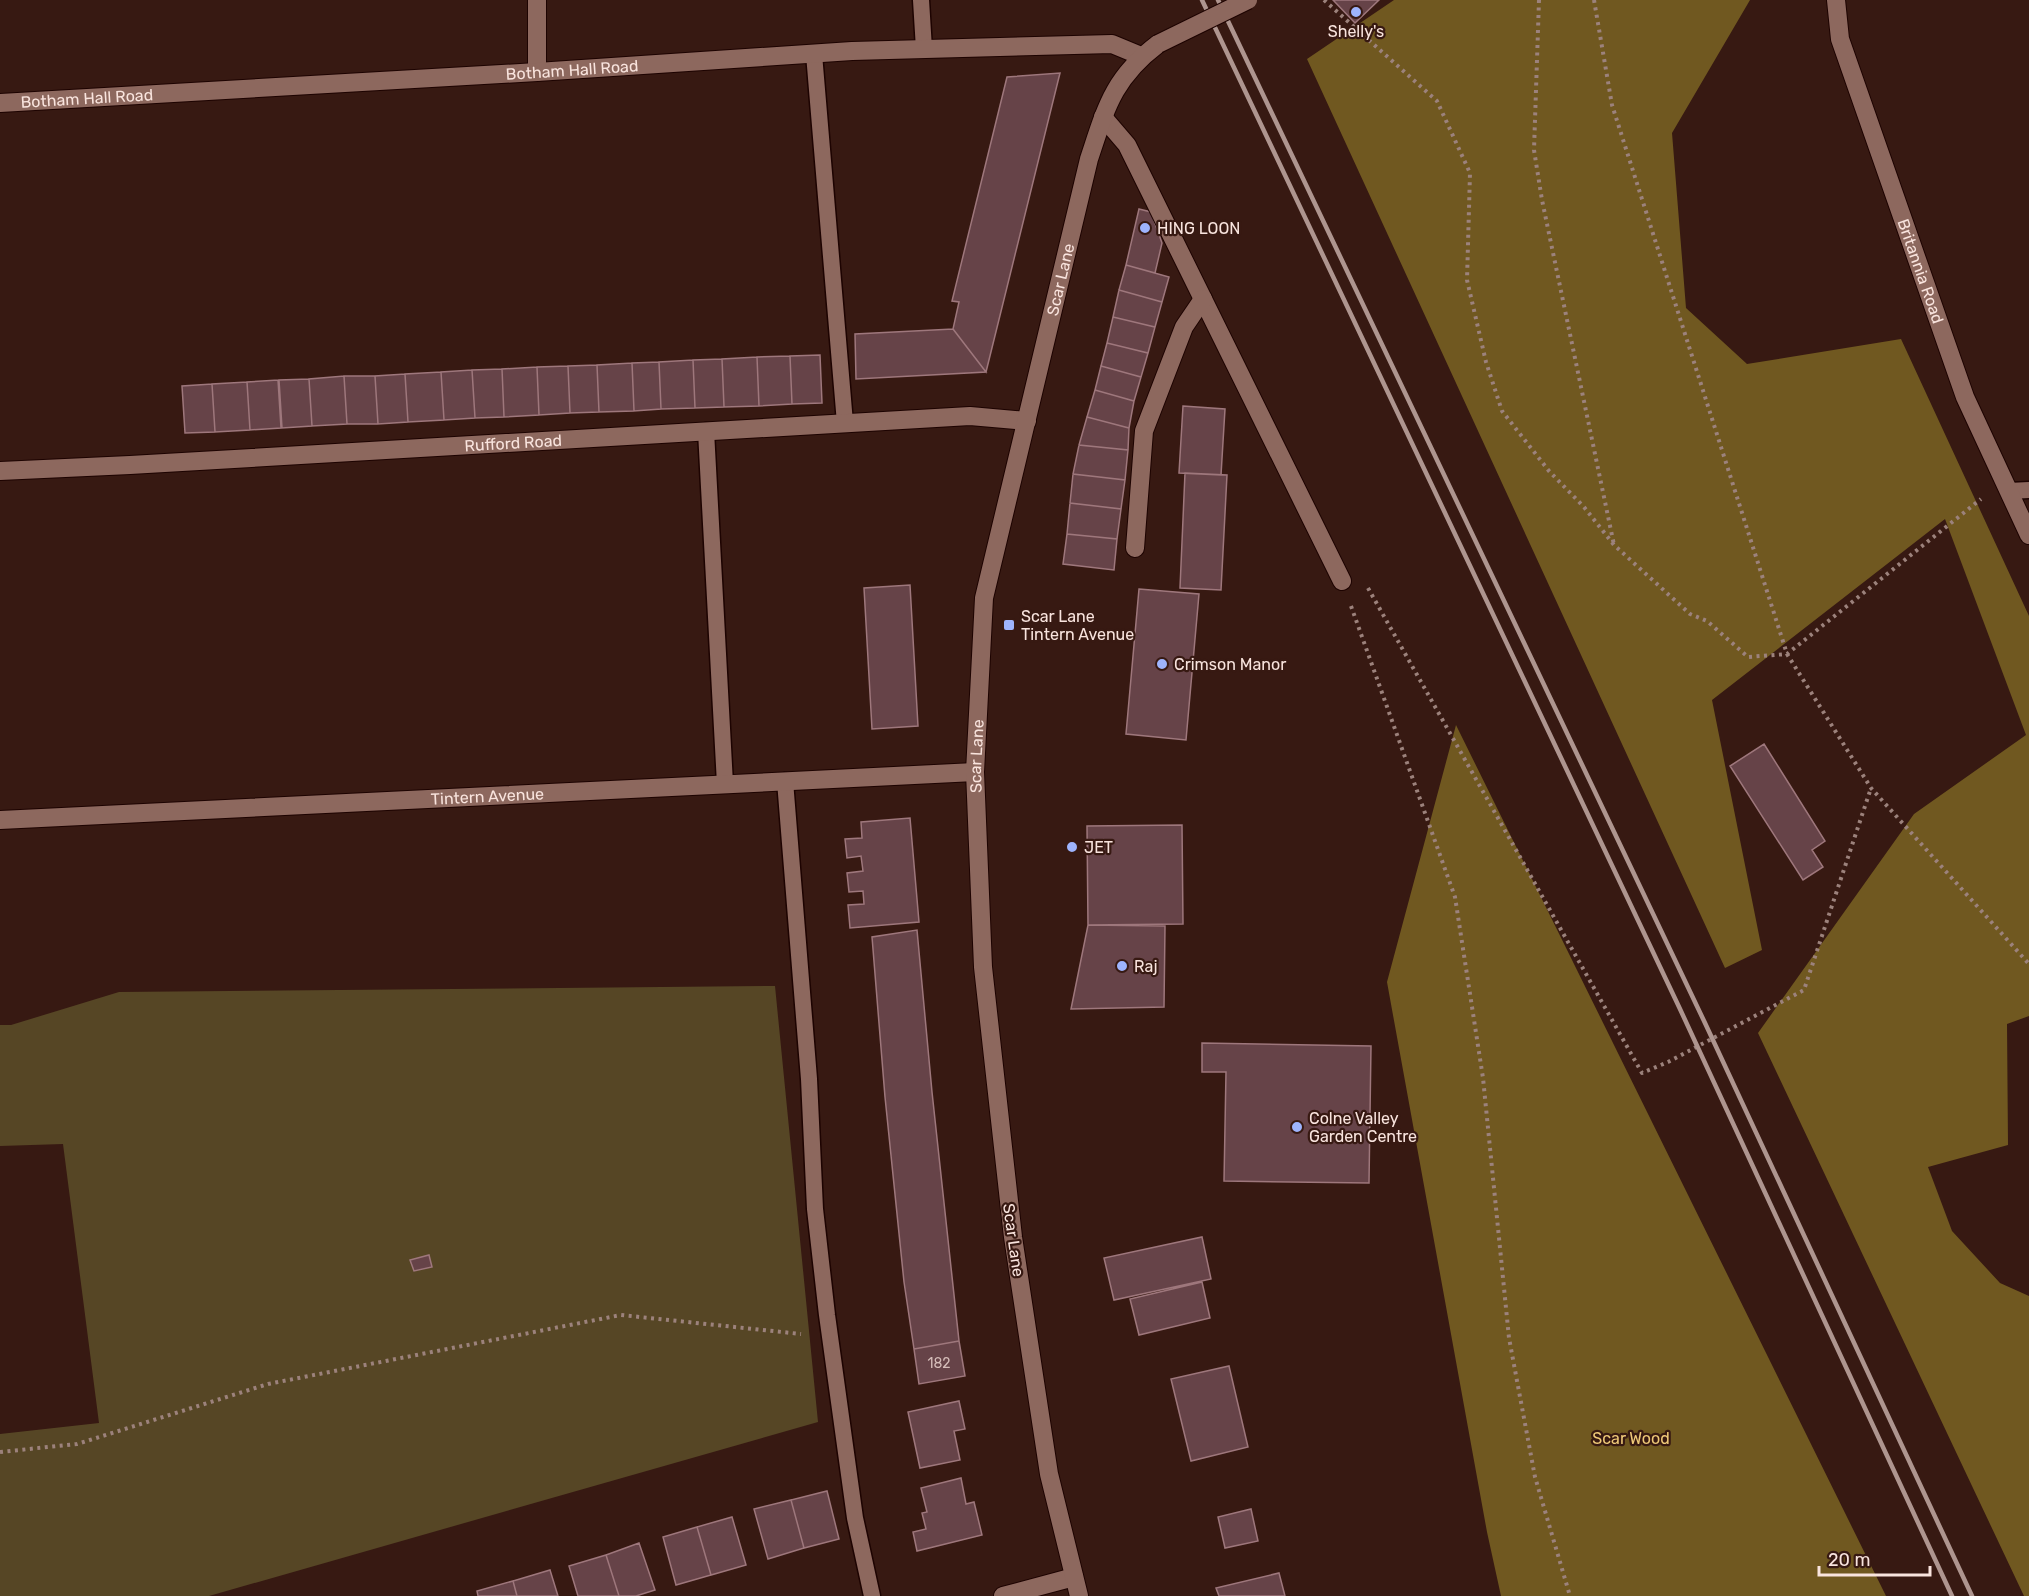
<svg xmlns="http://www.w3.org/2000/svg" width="2029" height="1596" font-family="Rubik,sans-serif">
  <rect width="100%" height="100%" fill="#371912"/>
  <path fill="#564625" d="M775,986L818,1422L209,1596H0V1434L99,1423L63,1144L0,1146V1025H11L119,992Z"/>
  <path fill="#705820" d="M1394,0H1750L1672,133L1686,308L1747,364L1901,339L2029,616V1016L2007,1024L2008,1145L1928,1167L1952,1231L2000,1283L2029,1296V1596H2024L1758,1033L1914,814L2026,735L1945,519L1712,700L1762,950L1725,968L1307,59Z
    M1456,725L1886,1596H1501L1487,1532L1387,982Z"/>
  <path fill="#664348" stroke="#9e777c" stroke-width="1.5" d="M1333,0H1379L1355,23Z
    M1060,73L986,372L953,329L959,302L952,301L1007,77Z
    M1139,209L1151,212L1162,243L1155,273L1126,265Z
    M1126,265L1169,277L1162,302L1119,290Z
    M1119,290L1162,302L1155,327L1113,317Z
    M1113,317L1155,327L1148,353L1107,343Z
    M953,329L986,372L856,379L855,334Z
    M1107,343L1148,353L1141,377L1101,366Z
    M820,355L822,403L792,404L790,356Z
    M790,356L792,404L759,406L757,357Z
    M757,357L759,406L724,407L722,359Z
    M722,359L724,407L695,408L693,360Z
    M693,360L695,408L661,409L659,362Z
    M659,362L661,409L634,411L632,363Z
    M632,363L634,411L599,412L597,365Z
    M597,365L599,412L570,413L568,366Z
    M568,366L570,413L539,415L537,367Z
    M1101,366L1141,377L1134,401L1095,390Z
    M537,367L539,415L504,417L502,369Z
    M502,369L504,417L475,418L472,370Z
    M472,370L475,418L444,420L441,372Z
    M441,372L444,420L408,422L405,374Z
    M405,374L408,422L378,424L375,376Z
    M344,376H375L378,424H347Z
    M344,376L347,424L312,426L309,379Z
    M309,379L312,426L282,428L279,380Z
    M278,380L281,428L250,430L247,382Z
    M247,382L250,430L215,432L212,384Z
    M212,384L215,432L185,433L182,386Z
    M1095,390L1134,401L1129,428L1087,417Z
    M1183,406L1225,409L1221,475L1179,473Z
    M1087,417L1129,428L1128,450L1079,445Z
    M1079,445L1128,450L1125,480L1073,474Z
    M1185,473L1227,475L1221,590L1180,588Z
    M1073,474L1125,480L1121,509L1070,503Z
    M1070,503L1121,509L1117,539L1067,534Z
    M1067,534L1117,539L1114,570L1063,564Z
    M910,585L918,726L872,729L864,588Z
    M1139,589L1199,594L1186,740L1126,734Z
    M1764,744L1825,841L1812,850L1823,867L1803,880L1730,766Z
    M910,818L919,922L850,928L848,905L864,904L863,891L849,892L847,873L863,871L861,856L847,858L845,839L862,838L861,822Z
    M1182,825L1183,924L1088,925L1087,826Z
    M1088,925L1165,926L1164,1007L1071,1009Z
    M917,930L932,1092L959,1341L914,1349L904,1282L885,1097L872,937Z
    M1202,1043L1371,1046L1369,1183L1224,1181L1226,1072H1202Z
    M1202,1237L1211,1279L1114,1300L1104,1258Z
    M429,1255L432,1267L414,1271L410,1260Z
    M1202,1282L1210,1318L1139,1335L1130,1299Z
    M959,1341L965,1376L919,1384L914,1349Z
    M1229,1366L1248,1447L1191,1461L1171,1379Z
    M959,1401L965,1429L954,1431L960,1460L920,1468L908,1412Z
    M961,1478L966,1504L974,1502L982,1535L917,1551L913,1532L926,1529L922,1513L927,1512L921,1488Z
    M827,1491L839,1539L804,1548L791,1500Z
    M791,1500L804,1548L768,1559L754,1509Z
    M1251,1509L1258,1541L1225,1548L1218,1517Z
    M732,1517L746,1565L711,1575L697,1527Z
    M697,1527L711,1575L676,1585L663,1537Z
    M639,1543L655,1590L636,1596H619L606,1555Z
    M606,1555L619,1596H578L569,1566Z
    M550,1570L558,1596H517L513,1581Z
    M1279,1573L1285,1596H1219L1216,1588Z
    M513,1581L517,1596H478L477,1591Z"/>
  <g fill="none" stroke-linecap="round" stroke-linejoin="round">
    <defs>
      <path id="lane" d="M921,0L924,49
        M814,54L845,423
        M706,431L725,784
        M2009,491L2029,490
        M785,781L809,1079L815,1209L827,1315L855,1518L872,1596"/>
      <g id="street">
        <path d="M537,0V72"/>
        <path id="s1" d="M0,103L537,72L852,51L1112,44L1141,56"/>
        <path d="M1103,117L1127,145L1342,581"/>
        <path id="s2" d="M0,471L130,465L970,416L1027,421"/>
        <path d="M1135,548L1144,431L1184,327L1203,299"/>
        <path id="s3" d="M0,820L975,772"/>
      </g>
      <g id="secondary">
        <path id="s4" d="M1836,0L1840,39L1965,397L2029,535"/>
        <path d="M1003,1596L1074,1577"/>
        <path id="s5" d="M1079,1596L1049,1474L1013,1237L983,967L975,772L984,598L1089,159C1106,108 1113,78 1158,44"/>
      </g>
    </defs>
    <use href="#lane" stroke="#1d0301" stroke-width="19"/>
    <use href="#street" stroke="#1d0301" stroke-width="20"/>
    <use href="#secondary" stroke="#1d0301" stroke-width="20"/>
    <path stroke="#9c827c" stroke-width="4" stroke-dasharray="3 4.5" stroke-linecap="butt" d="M1324,0L1437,101L1470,173L1467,280L1486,362L1502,411L1549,471L1584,507L1614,545L1690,614L1707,621L1748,657L1787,654L1981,499
      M1539,0L1534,150L1542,200L1614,545
      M1594,0L1612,105L1787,654L1871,788L2029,964
      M1368,588L1642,1073L1668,1062L1804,990L1871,788
      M1351,606L1455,897L1483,1078L1509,1338L1535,1477L1570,1596
      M0,1452L77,1444L268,1384L621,1315L801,1334"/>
    <use href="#lane" stroke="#8d685e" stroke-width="16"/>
    <use href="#street" stroke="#8d685e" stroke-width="18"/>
    <use href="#secondary" stroke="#8d685e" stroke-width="18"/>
    <path stroke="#ae958f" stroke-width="4.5" d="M1202,0L1680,1009L1952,1596
      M1218,0L1705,1023L1972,1596"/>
    <defs>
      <path id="secondary-bridge" d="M1158,44L1248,0"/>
    </defs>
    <use href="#secondary-bridge" stroke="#1d0301" stroke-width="20" stroke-linecap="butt"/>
    <use href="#secondary-bridge" stroke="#8d685e" stroke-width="18"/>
  </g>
  <g fill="#9eb4fd" stroke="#371912" stroke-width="2">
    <circle cx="1356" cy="12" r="6"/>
    <circle cx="1145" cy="228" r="6"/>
    <rect x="1003" y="619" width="12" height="12" rx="3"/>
    <circle cx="1162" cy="664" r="6"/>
    <circle cx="1072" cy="847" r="6"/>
    <circle cx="1122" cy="966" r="6"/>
    <circle cx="1297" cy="1127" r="6"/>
  </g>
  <g text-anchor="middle" stroke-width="4.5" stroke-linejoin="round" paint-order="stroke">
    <g font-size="14" fill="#d4bcb8">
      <text x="939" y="1368">182</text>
    </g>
    <g font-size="16" fill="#f9e4de" stroke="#371912" text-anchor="start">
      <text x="1356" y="37" text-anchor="middle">Shelly's</text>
      <text x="1157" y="234">HING LOON</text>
      <text x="1021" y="622">Scar Lane<tspan x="1021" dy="18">Tintern Avenue</tspan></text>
      <text x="1174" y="670">Crimson Manor</text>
      <text x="1084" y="853">JET</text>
      <text x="1134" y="972">Raj</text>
      <text x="1309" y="1124">Colne Valley<tspan x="1309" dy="18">Garden Centre</tspan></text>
    </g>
    <g font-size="16" fill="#f9e4de" stroke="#371912">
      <text dy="6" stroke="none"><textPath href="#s1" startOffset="573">Botham Hall Road</textPath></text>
      <text dy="6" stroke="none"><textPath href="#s1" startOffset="87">Botham Hall Road</textPath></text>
      <text dy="6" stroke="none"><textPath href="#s4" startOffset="285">Britannia Road</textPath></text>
      <text dy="6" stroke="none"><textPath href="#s5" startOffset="1334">Scar Lane</textPath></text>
      <text dy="6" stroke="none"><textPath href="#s2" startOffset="514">Rufford Road</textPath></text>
      <text dy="6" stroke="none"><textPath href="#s5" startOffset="848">Scar Lane</textPath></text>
      <text dy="6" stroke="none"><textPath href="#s3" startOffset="488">Tintern Avenue</textPath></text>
      <text transform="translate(1014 1240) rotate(82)" y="6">Scar Lane</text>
    </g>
    <g font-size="16" fill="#efc978" stroke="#371912">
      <text x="1631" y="1444">Scar Wood</text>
    </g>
  </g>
  <path d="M1819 1566v9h111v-9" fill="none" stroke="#f9e4de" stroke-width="3"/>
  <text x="1828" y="1566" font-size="18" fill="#f9e4de" stroke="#371912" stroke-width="4.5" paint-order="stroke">20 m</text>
</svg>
